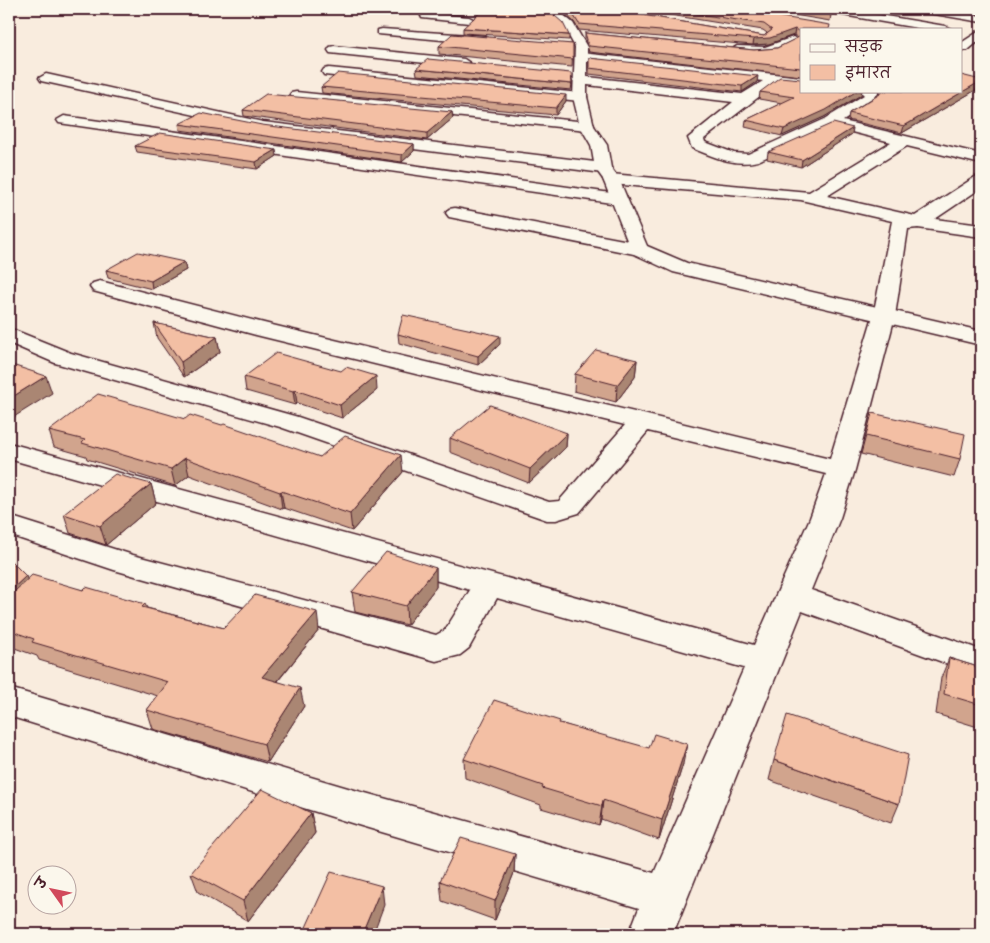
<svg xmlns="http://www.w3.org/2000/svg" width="990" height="943" font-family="'Balsamiq Sans','Playpen Sans Deva',sans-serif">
  <rect width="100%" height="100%" fill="#f9ecde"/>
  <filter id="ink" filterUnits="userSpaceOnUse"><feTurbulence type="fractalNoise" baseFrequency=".02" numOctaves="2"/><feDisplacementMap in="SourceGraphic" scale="10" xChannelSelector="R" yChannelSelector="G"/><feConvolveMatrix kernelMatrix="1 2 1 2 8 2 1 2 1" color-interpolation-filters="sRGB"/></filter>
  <g filter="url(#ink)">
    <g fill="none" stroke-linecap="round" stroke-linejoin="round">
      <defs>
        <path id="street" d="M821,9H844L945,26L951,29H923L826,12Z
          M918,9H940L981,16V22L923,12Z
          M426,13L469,17L475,20L469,23L422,18L421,16Z
          M382,29L485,36L491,40L485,44L378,34V30Z
          M981,30V39L968,50H961V43Z
          M793,37L799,41L797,44C782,49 744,64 731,50L737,46L765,47Z
          M334,46L464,59L470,63L464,67L330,53L328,50L330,47Z
          M581,53L801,77V85L778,82L704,139L705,142L734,153L748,154L825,119L864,95L860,91H878L877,99L843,121L981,154V164L907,146L827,196L915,216L975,177L981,176V188L935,219L981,225V237L918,228L908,229L895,316L855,470L840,518L811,590L981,650V676L802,611L673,934H629L639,908L358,825L9,716V688L358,791L654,873L744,668L497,598L469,648L460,655L436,661L114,570L9,535V516L133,555L436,635L445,630L470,590L9,459V443L754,645L810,518L826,474L648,431L579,513L556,520H547L280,427L55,363L9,343V328L71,353L298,417L549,502L559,501L625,425L256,335L93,291L90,287L93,283L100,281L268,324L830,459L873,316L892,221L801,200L611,184L605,183L603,179L605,175L611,174L809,192L891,142L832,127L758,161C734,167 714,157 692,148L688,138L733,102L579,84L572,80L579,76L742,94L763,81L577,60L575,57Z
          M329,68L580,93L587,97L580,101L324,75L322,72L324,69Z
          M46,74L263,122L603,163L609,164L611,168L609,172L603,173L263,130L41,81L39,78Z
          M296,92L587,122L594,126L587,130L291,99L289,96L291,93Z
          M64,116L618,194L624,195L627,199L624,203L618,204L59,123L57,120Z
          M455,208L639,243L646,245L649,249L646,253L639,255L449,217L446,213L449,209Z"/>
        <path id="secondary" d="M545,9H556L573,23L587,47V97L594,126L607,145L611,168L619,179L647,246L687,263L981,331V345L673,272L632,253L603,179L595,168L591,145L580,126L573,97L575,47L564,27Z"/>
      </defs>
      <use href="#street" stroke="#4a1f2b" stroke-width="3"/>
      <use href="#secondary" stroke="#4a1f2b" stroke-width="3"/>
      <use href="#street" fill="#fbf7ec" fill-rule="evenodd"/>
      <use href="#secondary" fill="#fbf7ec" fill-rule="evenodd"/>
    </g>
    <path fill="#d1a48d" stroke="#4a1f2b" d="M564,9H619L620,11L764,36L767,33L763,30L639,10V9H734L801,29V76L589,52L585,39V33L754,50L777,48L798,38L794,35L769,44L753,45L579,30L574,22L564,13Z
      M758,9H832L830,21Z
      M463,28L569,35V40L463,33Z
      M573,44L572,67L439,54V46Z
      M589,58L757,82L742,92L589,74Z
      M416,69L572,84L571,90L417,75Z
      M981,80V87L902,133L848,120L849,113L879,94Z
      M321,87L566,101L556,115L322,93Z
      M760,92L861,95L824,117L782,136L745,127L746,120L782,103L759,99Z
      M243,110L452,112L453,118L427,140L244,116Z
      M179,124L414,144V151L402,162L180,130Z
      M852,134L801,167L767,159L768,152Z
      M135,146L277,156L257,169L137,152Z
      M184,262L186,270L152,289L108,278L106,270Z
      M154,323L217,337L220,352L184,377L157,338Z
      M398,334L500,344L478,365L399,343Z
      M637,360L635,377L616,402L574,391L575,374Z
      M244,377L377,390L342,418L297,403L295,405L246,391Z
      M872,413L960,459L954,477L861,454Z
      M49,431L320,457L403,472L352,531L284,508L282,509L189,475L175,486L87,459L86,456L54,447Z
      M567,433L566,447L529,483L450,452V438Z
      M151,484L156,503L106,545L70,533L64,514Z
      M9,560L27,579L83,590L145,604L147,608L224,628L319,630L278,681L304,706L268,762L153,729L147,710L158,696L39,660L37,656L9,646Z
      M436,568V587L407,625L355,612L352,592Z
      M949,658L981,668V728L936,714L941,678Z
      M560,723L683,764L659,840L601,819L599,825L541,808V805L465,778L464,759Z
      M774,760L899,804L891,823L769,780Z
      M311,813L315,833L248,921L198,892L191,873Z
      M515,854L514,873L495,920L442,901L440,881Z"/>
    <path fill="#aa8673" stroke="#4a1f2b" d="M795,29L794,35L769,44L753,45L754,39Z
      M758,76L757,82L742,92V86Z
      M981,81V87L902,133L904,126Z
      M857,91H862L861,95L824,117L782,136L784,129Z
      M566,95V101L556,115V108Z
      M452,112L453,118L427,140V133Z
      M853,128L852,134L801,167L802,160Z
      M414,144V151L402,162V155Z
      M276,150L277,156L257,169L256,162Z
      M184,262L186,270L152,289L151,281Z
      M500,336V344L478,365V356Z
      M217,337L220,352L184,377L181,362Z
      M637,360L635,377L616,402L617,385Z
      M46,376L52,393L9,420V399Z
      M376,376L377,390L342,418L340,405Z
      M295,390L297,403L295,405L293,391Z
      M567,433L566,447L529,483L530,469Z
      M401,455L403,472L352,531L350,514Z
      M185,458L189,475L175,486L171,469Z
      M151,484L156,503L106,545L100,526Z
      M281,491L284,508L282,509L280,492Z
      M436,568V587L407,625L406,606Z
      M26,576L33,594L17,609L10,591Z
      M317,612L319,630L266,695L262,677Z
      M300,688L304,706L268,762L264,744Z
      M687,744L683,764L659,840L662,820Z
      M603,800L601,819L599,825L602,806Z
      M311,813L315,833L248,921L243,901Z
      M515,854L514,873L495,920V901Z
      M382,886L384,905L373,934H362Z"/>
    <path fill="#f3bfa4" stroke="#4a1f2b" d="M484,9H547L563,23L569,35L463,28Z
      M566,9H618L620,11L764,36L772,30L764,24L665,9H734L830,25L829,29H801V68L589,46L585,33L754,50L777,48L801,36V33L795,29L770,38L754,39L579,24L574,16Z
      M793,9H833L831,15Z
      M452,34L573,44V59L439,46Z
      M589,58L758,76L742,86L589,68Z
      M428,59L571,73L572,84L416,69Z
      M338,73L566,95L556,108L321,87Z
      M961,75L981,80V81L904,126L849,113L880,94V91H961Z
      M780,77L801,79V91H857L826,110L784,129L746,120L794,97L760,92Z
      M266,94L452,112L427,133L243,110Z
      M201,113L262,125L414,144L402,155L179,124Z
      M833,123L853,128L802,160L768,152Z
      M160,133L276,150L256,162L135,146Z
      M138,252L184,262L151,281L106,270Z
      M403,315L500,336L478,356L398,334Z
      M154,323L217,337L181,362Z
      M596,350L637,360L617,385L575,374Z
      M276,353L341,371L346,367L376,376L340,405L295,390L293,391L244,377Z
      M9,364L46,376L9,399Z
      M98,394L185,419L190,415L222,425L224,424L320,457L345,436L401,455L350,514L281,491L280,492L185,458L171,469L82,443L85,440L49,431Z
      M490,405L567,433L530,469L450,438Z
      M872,413L965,434L960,459L866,436Z
      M115,474L151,484L100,526L64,514Z
      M386,552L436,568L406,606L352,592Z
      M9,559L26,576L10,591L14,592L32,575L83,590L86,587L145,604L142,607L224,628L255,595L317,612L262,677L300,688L264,744L147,710L168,682L32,642L34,639L9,630Z
      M949,658L981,668V705L944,694Z
      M494,700L560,721L559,723L649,748L654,734L687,744L662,820L603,800L602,806L542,788L543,786L464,759Z
      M787,715L908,755L899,804L774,760Z
      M262,789L311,813L243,901L191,873Z
      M461,838L515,854L495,901L440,881Z
      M331,872L382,886L362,934H303Z"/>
  </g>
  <rect width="990" height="943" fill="none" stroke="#fbf7ec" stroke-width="30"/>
  <rect x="15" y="15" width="960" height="913" fill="none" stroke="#4a1f2b" stroke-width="2" filter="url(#ink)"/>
  <rect x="800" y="28" width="162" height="65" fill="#fbf7ec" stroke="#b4a19f"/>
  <rect x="810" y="44" width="25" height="8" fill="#fbf7ec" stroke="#b4a19f"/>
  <text x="845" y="52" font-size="15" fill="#4a1f2b">सड़क</text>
  <rect x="810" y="65" width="25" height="15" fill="#f3bfa4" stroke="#b4a19f"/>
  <text x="845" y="78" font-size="15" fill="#4a1f2b">इमारत</text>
  <g transform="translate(52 890) rotate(303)"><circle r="24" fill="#fbf7ec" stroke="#b4a19f"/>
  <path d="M0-4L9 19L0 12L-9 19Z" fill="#d1495b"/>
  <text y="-8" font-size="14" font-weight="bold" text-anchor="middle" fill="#4a1f2b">उ</text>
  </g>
</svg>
